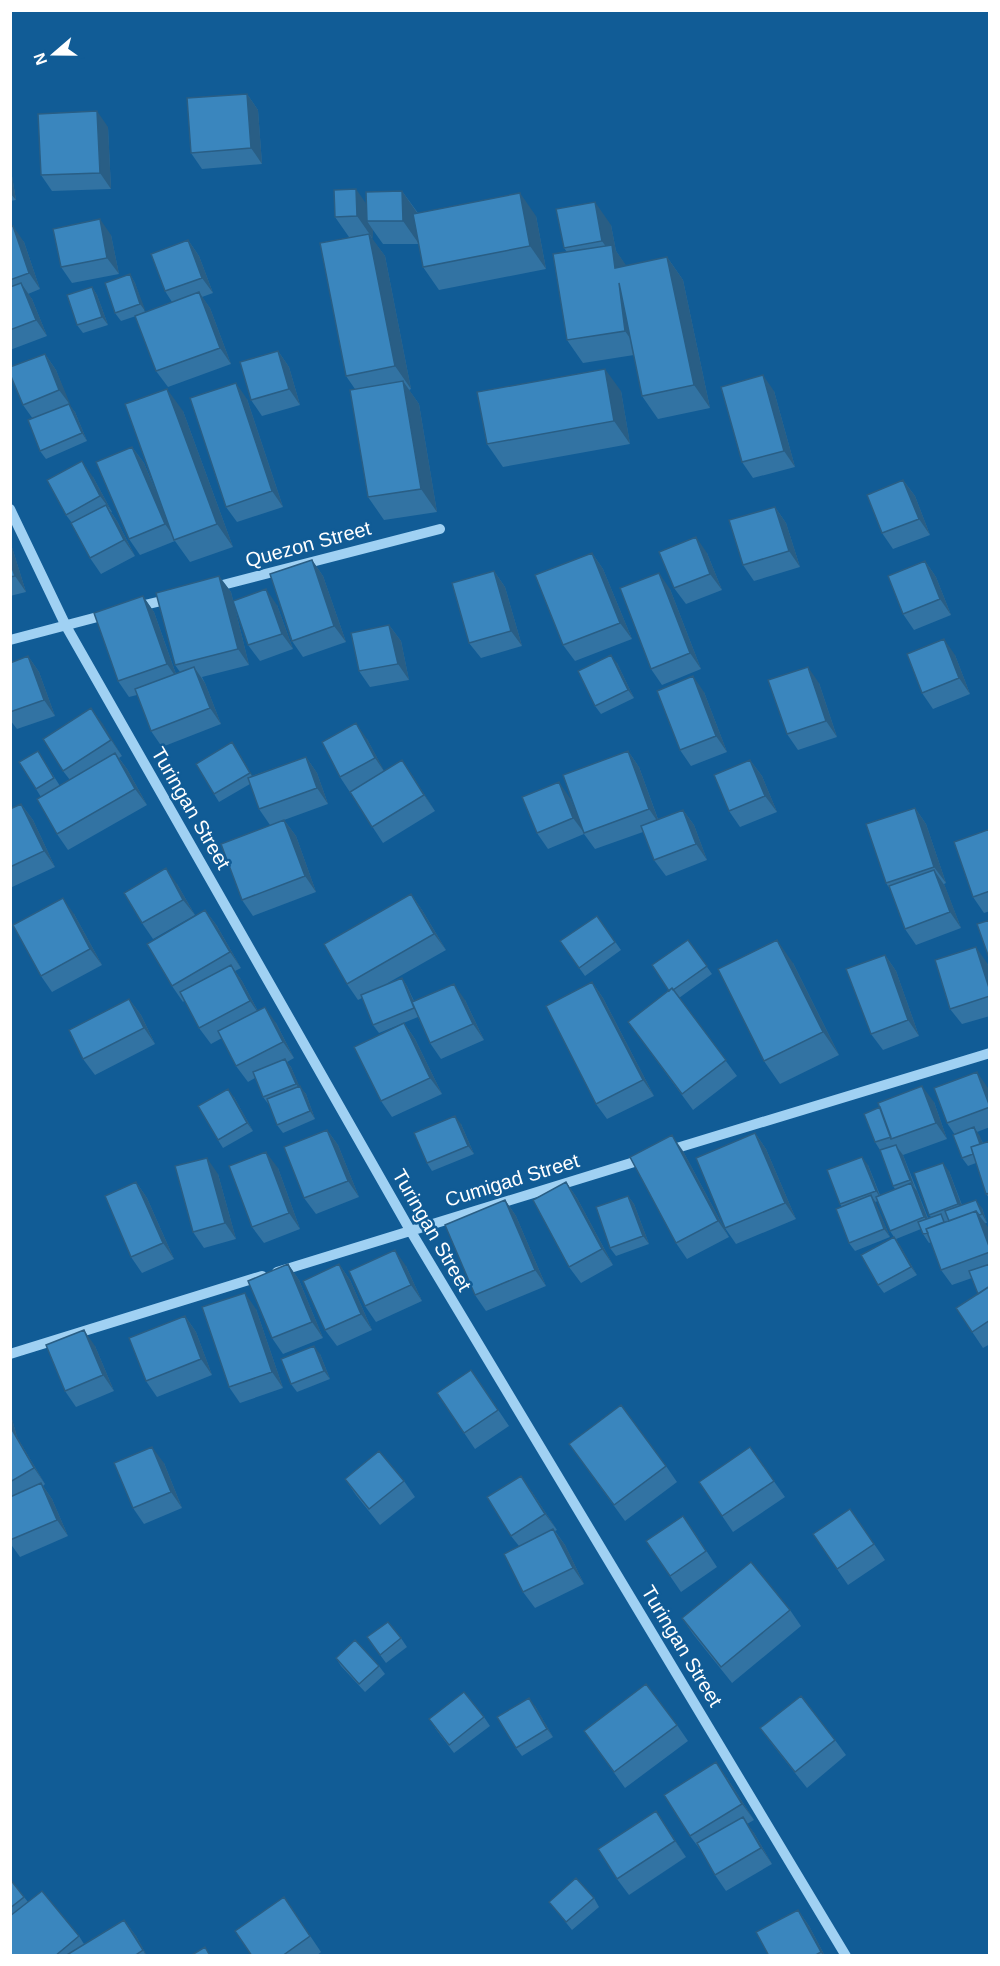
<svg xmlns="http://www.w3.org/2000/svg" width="1000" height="1966" font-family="Helvetica,sans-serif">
  <rect width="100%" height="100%" fill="#115c96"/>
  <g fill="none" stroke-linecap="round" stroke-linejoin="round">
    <path stroke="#a0d1f3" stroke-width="10" d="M10,509L66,626L410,1230L846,1956
      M211,588L440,529
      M136,607L170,599
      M10,640L109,614
      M667,1151L990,1053
      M277,1272L644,1159
      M10,1354L262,1276"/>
  </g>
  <path fill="#3273a3" d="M247,94L258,110L262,164L202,169L191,153Z
    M108,127L111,189L52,191L41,175Z
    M10,164L16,200L10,201Z
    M402,191L418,213L536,216L546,269L439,290L423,267L419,244H383L373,230L372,239L385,256L411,389L409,390L419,404L437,512L384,520L368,497L355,389L346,376L349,237L335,217L366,204Z
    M611,225L616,251L626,266L667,257L683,280L710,408L658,419L642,396L634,355L583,363L567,340V252L564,248Z
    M10,227L24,242L40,289L28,294L32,299L47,336L10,350Z
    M111,235L119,274L72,283L61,267Z
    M188,240L199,256L213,293L202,297L210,308L231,364L168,387L156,371L136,316L121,321L115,313L130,274L135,283L145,312L172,302L165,291Z
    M92,287L97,295L108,325L83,333L77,325Z
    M278,351L289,367L300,405L262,416L251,400Z
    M45,354L56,370L70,406L75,412L87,441L46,459L40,451L33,419L23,405Z
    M621,391L630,444L503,467L487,444Z
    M774,391L795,467L753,478L742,462Z
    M247,399L283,507L237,522L226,507Z
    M183,411L233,547L190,562L175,541L140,555L129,539L132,447L144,463L163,508Z
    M93,477L112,512H111L117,521L135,556L101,574L90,558L72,523L66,515Z
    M903,480L915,496L930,535L893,549L882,533Z
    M775,507L786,523L800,567L754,581L743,565Z
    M10,541L26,592L10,596Z
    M592,553L603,569L632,639L575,661L563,645Z
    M707,553L722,590L686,604L674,588Z
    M312,560L323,576L346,642L303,657L292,641Z
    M925,561L936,577L951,615L914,630L903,614Z
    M494,571L505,587L522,646L481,658L469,643Z
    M219,576L231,592L249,665L202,677L205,683L221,724L162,747L151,731L137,695L129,697L118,681L143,596L154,612L176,674L180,672L175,665Z
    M670,589L701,669L662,685L651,669Z
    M277,605L293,649L260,661L248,645Z
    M389,625L401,641L409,680L370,687L359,671Z
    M955,655L970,694L933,709L922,693Z
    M28,656L39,672L55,716L17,729L10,720V663Z
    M617,663L634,698L601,714L595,706Z
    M819,683L837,737L798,750L787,734Z
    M704,692L727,752L691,766L680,750Z
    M91,708L122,756L119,758L127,769L147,805L68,850L57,834L41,797L36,789L43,759L60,786L70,780L63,771Z
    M367,739L384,771L402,760L435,811L383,843L340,777Z
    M232,742L252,776L306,757L317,773L328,804L284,820L296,836L316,892L253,916L242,900L270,825L259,809L250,784L219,802L214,794Z
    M628,751L639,767L658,819L683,810L694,825L707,860L666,876L654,860L643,832L595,849L584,834L548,849L537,833L570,798L582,828Z
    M750,760L762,776L777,812L740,827L729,811Z
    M21,804L33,820L55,867L10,888V809Z
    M915,808L926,824L946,883L944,884L961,928L916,945L905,929L890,889L886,883Z
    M990,829V911L984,913L973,897Z
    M177,884L195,915L153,939L142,923Z
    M411,894L422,910L446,950L386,984L402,978L407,986L414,1001L465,1000L484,1040L441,1059L430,1043L418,1017L379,1033L373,1025L362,998L358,1000L347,984Z
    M205,910L217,926L241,968L235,971L242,981L258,1011L276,1023L294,1058L287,1062L291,1067L299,1086L306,1094L315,1119L283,1133L277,1125L269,1105L263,1097L255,1078L248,1082L236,1066L222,1038L211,1044L199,1028L185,1000L183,1002L172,986Z
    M74,914L102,965L52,992L41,976Z
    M597,916L621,950L585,976L560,941Z
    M688,940L712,974L679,998L737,1076L693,1110L628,1022L669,991Z
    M885,955L896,971L919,1036L883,1050L871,1034Z
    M793,963L839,1055L780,1084L764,1061Z
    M987,963L990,971V1016L962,1024L950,1009Z
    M592,982L603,998L654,1096L607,1119L596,1104Z
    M129,999L141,1015L155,1044L95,1075L83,1059Z
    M404,1023L415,1039L442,1094L392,1117L381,1101Z
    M988,1088L990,1092V1127L977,1132L983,1143L990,1141V1199L986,1194L976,1163L968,1166L962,1158L955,1135L947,1123Z
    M234,1097L253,1131L223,1148L218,1140Z
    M934,1102L947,1139L903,1155L928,1218L931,1217L929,1215L949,1171L962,1205L982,1208L987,1223H985L990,1232V1344L983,1348L956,1308L978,1294L972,1278L952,1285L941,1270L931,1242L929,1243L923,1234L921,1229L896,1239L917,1275L884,1293L878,1285L894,1237L890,1231L878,1201L875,1202L890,1237L855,1251L849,1243L842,1207L840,1204L868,1165L880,1195L895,1189L893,1186L880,1150L875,1142Z
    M461,1124L474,1154L432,1171L427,1163Z
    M327,1130L338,1145L359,1197L316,1214L304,1198Z
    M755,1133L766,1149L796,1219L736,1244L725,1228Z
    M683,1151L729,1237L687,1259L676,1243Z
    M278,1168L300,1229L264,1243L252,1227Z
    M218,1174L236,1239L204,1248L193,1232Z
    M136,1182L147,1198L174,1259L142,1273L131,1257Z
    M566,1182L577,1198L613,1265L581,1283L569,1267Z
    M628,1196L634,1204L649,1244L616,1256L610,1248Z
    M505,1200L516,1216L546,1286L486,1311L475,1295Z
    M288,1264L299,1280L323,1338L283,1354L272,1338Z
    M339,1264L350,1280L372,1330L337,1346L325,1330Z
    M406,1266L422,1301L376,1322L365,1306Z
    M256,1309L283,1388L240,1403L229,1387Z
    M185,1316L196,1332L212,1375L157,1397L146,1381Z
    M95,1346L114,1391L76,1407L65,1391Z
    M320,1354L330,1379L297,1392L291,1384Z
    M482,1386L509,1426L475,1449L437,1393Z
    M10,1412L17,1437L45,1484L43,1486L52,1499L68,1536L20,1557L10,1543Z
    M569,1444L666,1466L677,1482L625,1521Z
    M750,1447L785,1497L733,1532L699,1482Z
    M164,1463L182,1508L144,1524L133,1508Z
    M345,1479L404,1481L415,1497L380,1525L356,1495Z
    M532,1492L557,1530L555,1531L565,1545L584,1584L535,1608L523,1592L519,1546L511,1536Z
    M850,1509L885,1560L848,1585L813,1534Z
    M694,1532L717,1567L681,1592L646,1541Z
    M790,1610L801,1626L732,1683L693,1634L682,1618Z
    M367,1637L401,1638L407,1647L386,1663Z
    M336,1658L379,1666L385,1674L365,1692L341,1666Z
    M535,1706L553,1737L522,1756L516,1748Z
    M484,1717L490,1726L454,1753L435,1728Z
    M677,1725L688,1741L625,1788L584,1731Z
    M760,1728L835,1740L846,1755L807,1788L772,1744Z
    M727,1778L754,1820L747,1824L754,1833L772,1864L726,1891L715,1875L702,1852L690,1836Z
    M656,1811L686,1857L629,1895L617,1879Z
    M10,1879L28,1902L79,1936L84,1944L124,1920L136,1936L147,1956H10Z
    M284,1897L321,1952L316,1956H252Z
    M594,1898L599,1907L572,1930L549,1902Z
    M798,1910L809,1926L825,1956H769Z"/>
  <path fill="#295e85" d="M247,94L258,110L262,164L251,148Z
    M97,111L108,127L111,189L100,173Z
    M10,164L16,200L10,193Z
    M356,189L372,212L367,221L373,230V239L357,216Z
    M402,191L418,214L419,244L403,221Z
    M520,193L536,216L546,269L530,246Z
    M595,202L611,225L616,251L628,268H615L613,257L602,241Z
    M100,219L111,235L119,274L107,258Z
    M13,226L24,242L40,289L29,273Z
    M369,234L385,256L411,389L395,366Z
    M188,240L199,256L213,293L202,278Z
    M667,257L683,280L710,408L694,385Z
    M130,274L135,283L146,312L140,304Z
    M21,283L32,299L47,336L36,320Z
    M619,283L641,354L625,331Z
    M92,287L97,295L108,325L102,317Z
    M199,292L210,308L231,364L220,348Z
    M278,351L289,367L300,405L289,389Z
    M45,354L56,370L71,406L59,390Z
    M605,369L621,391L630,444L614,421Z
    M763,375L774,391L795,467L784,451Z
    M403,381L419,404L437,512L421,489Z
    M236,383L247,399L283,507L272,491Z
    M167,389L183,411L233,547L217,524Z
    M69,404L75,412L87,441L82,433Z
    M132,447L144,463L176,540L165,524Z
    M82,461L93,477L112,512L100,496Z
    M903,480L915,496L930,535L919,519Z
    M106,505L117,521L135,556L124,540Z
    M775,507L786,523L800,567L789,551Z
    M696,537L707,553L722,590L710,574Z
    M10,541L26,592L15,576L10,562Z
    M592,553L603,569L632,639L620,623Z
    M312,560L323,576L346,642L334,626Z
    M925,561L936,577L951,615L940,599Z
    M494,571L505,587L522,646L511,631Z
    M659,573L670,589L701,669L690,653Z
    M219,576L231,592L249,665L238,649Z
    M266,589L277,605L293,649L282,634Z
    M143,596L154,612L178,680L167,664Z
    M389,625L401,641L409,680L398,664Z
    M944,639L955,655L970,694L959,678Z
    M611,655L617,663L634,698L628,690Z
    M28,656L39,672L55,716L44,700Z
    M194,667L205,683L221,724L210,708Z
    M808,667L819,683L837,737L826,721Z
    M693,676L704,692L727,752L716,736Z
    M91,708L103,724L122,756L111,740Z
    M356,723L367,739L386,774L375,758Z
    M232,742L238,751L256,781L250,773Z
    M628,751L639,767L660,825L649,809Z
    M115,753L127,769L147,805L135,789Z
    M306,757L317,773L328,804L317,788Z
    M402,760L413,776L435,811L424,795Z
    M750,760L762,776L777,812L765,796Z
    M559,782L570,798L585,834L573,818Z
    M21,804L33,820L55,867L44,851Z
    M915,808L926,824L946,883L934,867Z
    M683,810L694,825L707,860L696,844Z
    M284,820L296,836L316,892L305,876Z
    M166,868L177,884L195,915L183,900Z
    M934,870L945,886L961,928L950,912Z
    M411,894L422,910L446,950L434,934Z
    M63,898L74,914L102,965L90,949Z
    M205,910L217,926L241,968L230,952Z
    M777,940L793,963L839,1055L823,1032Z
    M976,947L987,963L990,971V991Z
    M885,955L896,971L919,1036L908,1020Z
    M231,965L242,981L261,1017L250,1001Z
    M402,978L407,986L420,1016L414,1008Z
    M592,982L603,998L654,1096L643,1080Z
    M454,984L465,1000L484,1040L473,1024Z
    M129,999L141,1015L155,1044L144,1028Z
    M265,1007L276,1023L294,1058L283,1042Z
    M404,1023L415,1039L442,1094L430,1078Z
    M285,1059L291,1067L302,1092L296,1084Z
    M977,1072L988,1088L990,1092V1105Z
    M300,1086L306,1094L315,1119L310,1111Z
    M922,1086L934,1102L947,1139L936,1123Z
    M228,1089L234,1097L253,1131L247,1123Z
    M455,1116L461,1124L474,1154L468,1146Z
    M974,1127L980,1136L988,1158L983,1150Z
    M327,1130L338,1145L359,1197L348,1181Z
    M755,1133L766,1149L796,1219L785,1203Z
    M672,1135L683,1151L729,1237L718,1221Z
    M897,1147L903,1155L915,1188L910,1180Z
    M266,1152L278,1168L300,1229L289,1213Z
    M862,1157L868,1165L881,1199L876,1191Z
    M207,1158L218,1174L236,1239L225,1223Z
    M943,1163L949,1171L964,1212L958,1204Z
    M136,1182L147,1198L174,1259L163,1243Z
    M566,1182L577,1198L613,1265L602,1249Z
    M911,1183L917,1191L930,1225L924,1217Z
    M871,1195L876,1203L890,1237L884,1229Z
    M628,1196L634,1204L649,1244L643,1236Z
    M505,1200L516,1216L546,1286L535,1270Z
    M976,1200L982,1208L987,1223L982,1214Z
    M976,1211L988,1227L990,1232V1249Z
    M894,1237L900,1245L917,1275L911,1267Z
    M395,1250L406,1266L422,1301L411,1285Z
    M288,1264L299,1280L323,1338L312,1322Z
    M339,1264L350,1280L372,1330L361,1314Z
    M245,1293L256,1309L283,1388L272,1372Z
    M185,1316L196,1332L212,1375L201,1359Z
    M84,1330L95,1346L114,1391L103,1375Z
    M314,1346L320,1354L330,1379L324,1371Z
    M10,1412L17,1437L45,1484L34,1468L10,1430Z
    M152,1447L164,1463L182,1508L171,1492Z
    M521,1476L532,1492L557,1530L545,1514Z
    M41,1483L52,1499L68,1536L57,1520Z
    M553,1529L565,1545L584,1584L573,1568Z
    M529,1698L535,1706L553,1737L547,1729Z
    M716,1762L727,1778L754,1820L742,1804Z
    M656,1811L667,1827L686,1857L675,1841Z
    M743,1817L754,1833L772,1864L761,1848Z
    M798,1910L809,1926L825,1956H823L821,1952Z
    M124,1920L136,1936L147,1956H146L143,1950Z"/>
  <path fill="#3a86be" stroke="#295e85" stroke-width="1.5" d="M247,94L251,148L191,153L187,98Z
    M97,111L100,173L41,175L38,114Z
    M356,189L357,216L335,217L334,190Z
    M402,191L403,221H367L366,192Z
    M520,193L530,246L423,267L413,214Z
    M595,202L602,241L564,248L556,209Z
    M100,219L107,258L61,267L53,229Z
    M13,226L29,273L10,280V227Z
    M369,234L395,366L346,376L320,243Z
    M188,240L202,278L165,291L151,254Z
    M612,245L615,268L667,257L694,385L642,396L619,283L625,331L567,340L553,254Z
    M130,274L140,304L115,313L105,283Z
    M21,283L36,320L10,330V287Z
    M92,287L102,317L77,325L67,295Z
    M199,292L220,348L156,371L135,316Z
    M278,351L289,389L251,400L240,362Z
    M45,354L59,390L23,405L10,374V367Z
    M605,369L614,421L487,444L477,392Z
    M763,375L784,451L742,462L721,387Z
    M403,381L421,489L368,497L350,390Z
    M236,383L272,491L226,507L190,398Z
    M167,389L217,524L174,540L125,404Z
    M69,404L82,433L40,451L28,420Z
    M132,447L165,524L129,539L96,462Z
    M82,461L100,496L66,515L47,480Z
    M903,480L919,519L882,533L867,495Z
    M106,505L124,540L90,558L71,523Z
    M775,507L789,551L743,565L729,520Z
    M696,537L710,574L674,588L659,552Z
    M592,553L620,623L563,645L535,575Z
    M312,560L334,626L292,641L270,574Z
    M925,561L940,599L903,614L888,576Z
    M10,562L15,576L10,577Z
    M494,571L511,631L469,643L452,583Z
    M659,573L690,653L651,669L620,588Z
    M219,576L238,649L175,665L156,593Z
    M266,589L282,634L248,645L233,601Z
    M143,596L167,664L118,681L94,613Z
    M389,625L398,664L359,671L351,633Z
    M944,639L959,678L922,693L907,654Z
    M611,655L628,690L595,706L578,671Z
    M28,656L44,700L10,712V663Z
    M194,667L210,708L151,731L135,689Z
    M808,667L826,721L787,734L768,680Z
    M693,676L716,736L680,750L657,691Z
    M91,708L111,740L63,771L43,739Z
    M356,723L375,758L340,777L322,742Z
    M232,742L250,773L214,794L196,764Z
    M38,751L54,778L36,789L19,762Z
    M628,751L649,809L584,833L563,775Z
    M115,753L135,789L57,834L37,799Z
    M306,757L317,788L259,809L248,778Z
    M402,760L424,795L372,827L350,792Z
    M750,760L765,796L729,811L714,775Z
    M559,782L573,818L537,833L522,797Z
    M21,804L44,851L10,867V809Z
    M915,808L934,867L886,883L866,824Z
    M683,810L696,844L654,860L641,826Z
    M284,820L305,876L242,900L221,844Z
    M990,829V891L973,897L954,842Z
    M166,868L183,900L142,923L124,893Z
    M934,870L950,912L905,929L889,886Z
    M411,894L434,934L347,984L324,944Z
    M63,898L90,949L41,976L13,925Z
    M205,910L230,952L172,986L147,944Z
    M597,916L615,942L579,968L560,941Z
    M990,920V961L977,924Z
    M688,940L707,966L673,990L672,988L669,991L652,965Z
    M777,940L823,1032L764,1061L718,969Z
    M976,947L990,991V996L950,1009L935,960Z
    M885,955L908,1020L871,1034L846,969Z
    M231,965L250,1001L199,1028L180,992Z
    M402,978L414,1008L373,1025L361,995Z
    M592,982L643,1080L596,1104L546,1006Z
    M454,984L473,1024L430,1043L412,1002Z
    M672,988L726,1060L682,1094L628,1022Z
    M129,999L144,1028L83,1059L69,1030Z
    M265,1007L283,1042L236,1066L218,1031Z
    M404,1023L430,1078L381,1101L354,1047Z
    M285,1059L296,1084L263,1097L253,1072Z
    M977,1072L990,1107L947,1123L934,1088Z
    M300,1086L310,1111L277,1125L267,1099Z
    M922,1086L936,1123L891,1139L878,1103Z
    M228,1089L247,1123L218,1140L198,1106Z
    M880,1107L891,1137L875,1142L864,1114Z
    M455,1116L468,1146L427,1163L414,1133Z
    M974,1127L980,1144L971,1147L973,1154L962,1158L953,1135Z
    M327,1130L348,1181L304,1198L284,1147Z
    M755,1133L785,1203L725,1228L696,1158Z
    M672,1135L718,1221L676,1243L630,1157Z
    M990,1141V1193L986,1194L971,1147Z
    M896,1145L910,1180L893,1186L880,1150Z
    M266,1152L289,1213L252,1227L229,1166Z
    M862,1157L876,1191L840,1204L827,1170Z
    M207,1158L225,1223L193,1232L175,1166Z
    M943,1163L958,1204L929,1215L914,1173Z
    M136,1182L163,1243L131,1257L105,1196Z
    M566,1182L602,1249L569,1267L533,1200Z
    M911,1183L924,1217L890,1231L876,1197Z
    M871,1195L884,1229L849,1243L836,1209Z
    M628,1196L643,1236L610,1248L596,1207Z
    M505,1200L535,1270L475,1295L445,1225Z
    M976,1200L982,1214L979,1215L976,1211L949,1221L945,1211Z
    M976,1211L990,1249V1252L941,1270L926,1229Z
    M941,1214L944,1222L926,1229L928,1233L923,1234L918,1222Z
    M894,1237L911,1267L878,1285L861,1255Z
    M395,1250L411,1285L365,1306L349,1271Z
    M288,1264L312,1322L272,1338L248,1281Z
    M339,1264L361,1314L325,1330L303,1281Z
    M990,1264V1286L978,1294L969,1271Z
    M990,1286V1320L972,1332L956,1308Z
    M245,1293L272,1372L229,1387L202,1307Z
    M185,1316L201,1359L146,1381L129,1338Z
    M84,1330L103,1375L65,1391L46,1345Z
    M314,1346L324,1371L291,1384L281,1359Z
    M471,1370L498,1410L464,1433L437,1393Z
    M621,1405L666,1466L614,1505L569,1444Z
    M11,1428L34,1468L10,1482V1428Z
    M152,1447L171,1492L133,1508L114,1463Z
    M750,1447L774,1481L722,1516L699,1482Z
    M379,1451L404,1481L369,1509L345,1479Z
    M521,1476L545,1514L511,1536L487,1497Z
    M41,1483L57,1520L10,1540V1497Z
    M850,1509L874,1544L837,1569L813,1534Z
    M683,1516L706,1551L670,1576L646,1541Z
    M553,1529L573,1568L523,1592L504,1554Z
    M751,1562L790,1610L721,1667L682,1618Z
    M388,1622L401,1638L380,1655L367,1637Z
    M355,1640L379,1666L359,1684L336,1658Z
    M646,1684L677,1725L614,1772L584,1731Z
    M464,1692L484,1717L449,1745L429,1719Z
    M801,1696L835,1740L795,1772L760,1728Z
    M529,1698L547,1729L516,1748L497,1717Z
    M716,1762L742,1804L690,1836L664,1795Z
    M656,1811L675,1841L617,1879L598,1849Z
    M743,1817L761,1848L715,1875L697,1843Z
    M576,1878L594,1898L566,1922L549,1902Z
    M10,1879L24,1897L10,1908Z
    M42,1891L79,1936L55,1956H10V1916Z
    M284,1897L310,1936L282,1956H252L235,1931Z
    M798,1910L821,1952L814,1956H769L756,1932Z
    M124,1920L143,1950L134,1956H65Z
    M205,1947L210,1956H190Z"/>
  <g text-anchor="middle" stroke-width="5" stroke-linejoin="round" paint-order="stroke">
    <g font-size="20" fill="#fff" stroke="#115c96">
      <text transform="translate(308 544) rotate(-15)" y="7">Quezon Street</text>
      <text transform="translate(191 808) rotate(60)" y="7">Turingan Street</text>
      <text transform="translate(512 1180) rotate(-17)" y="7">Cumigad Street</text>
      <text transform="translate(432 1230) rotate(60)" y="7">Turingan Street</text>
      <text transform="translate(682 1646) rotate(59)" y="7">Turingan Street</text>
    </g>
  </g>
  <rect width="1000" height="1966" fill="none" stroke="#ffffff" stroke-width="24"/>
  <g transform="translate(54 54) rotate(250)" stroke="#115c96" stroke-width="4.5" paint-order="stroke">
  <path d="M0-4.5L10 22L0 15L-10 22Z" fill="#ffffff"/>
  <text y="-9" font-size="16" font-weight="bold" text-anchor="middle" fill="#ffffff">N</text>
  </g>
</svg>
